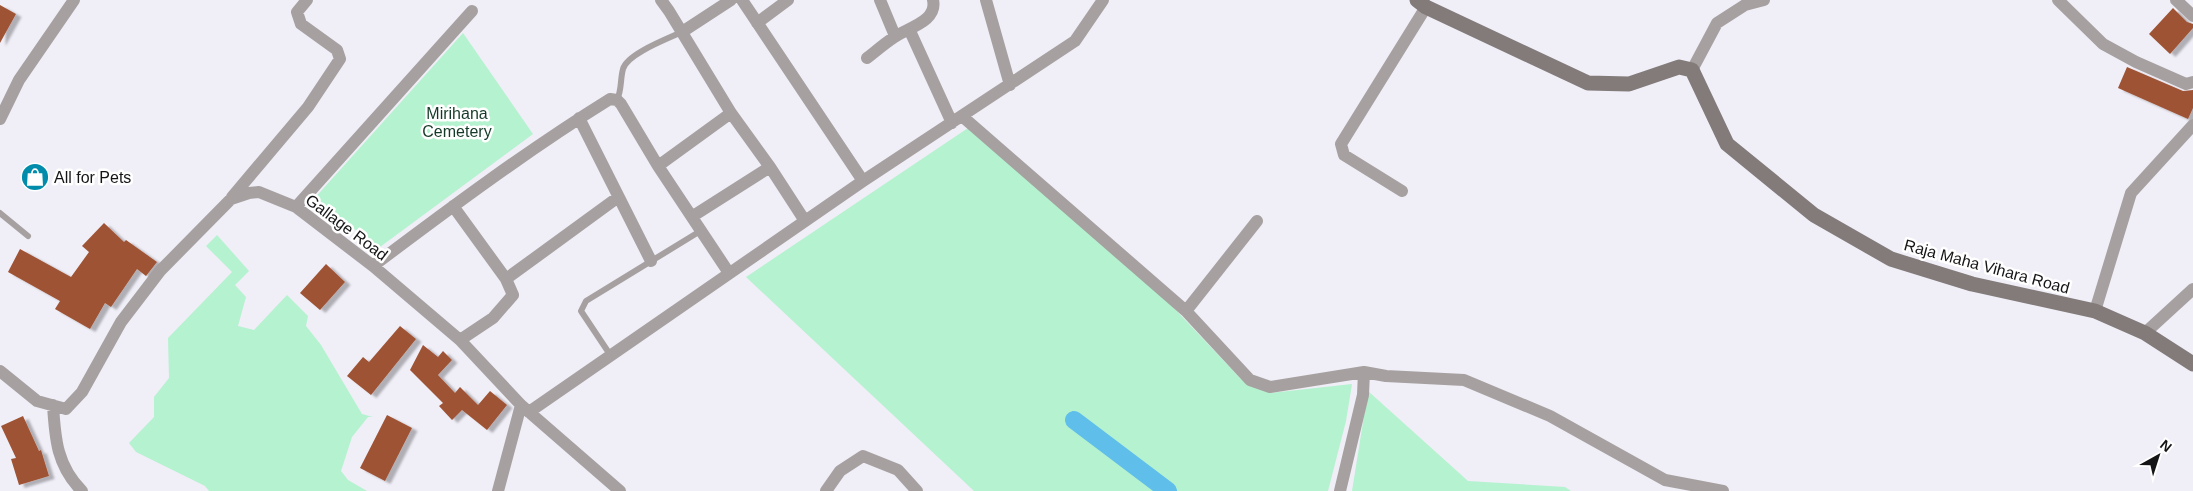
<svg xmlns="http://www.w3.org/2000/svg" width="2193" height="491" font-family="Helvetica,sans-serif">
  <defs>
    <filter id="shadow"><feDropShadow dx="5.5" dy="3" stdDeviation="1" flood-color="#0004"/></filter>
  </defs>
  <rect width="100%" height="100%" fill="#f0eef7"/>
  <path fill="#b5f2cf" d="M463,33L533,134L380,247L313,200Z
    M974,124L1121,252L1241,379L1270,393L1352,384L1346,421L1328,491H974L746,277Z
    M217,235L249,271L235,285L246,297L238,326L254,330L287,295L308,316L306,326L321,345L362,414L373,417H368L352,437L341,471L348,480L367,491H209L205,486L136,452L129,443L154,417V397L169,378L168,338L232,272L206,246Z
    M1368,391L1468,481L1565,487L1571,491H1352Z"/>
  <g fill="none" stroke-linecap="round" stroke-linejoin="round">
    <path stroke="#60beeb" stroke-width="18" d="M1074,420L1168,491"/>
  </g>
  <path fill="#9f5334" filter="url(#shadow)" d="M0,5L16,14L0,43Z
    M2173,8L2187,22L2193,24V28L2170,54L2149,34Z
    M2127,67L2183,91L2193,90V108L2188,119L2118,88Z
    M104,223L124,242L126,240L157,262L146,276L137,269L111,307L105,303L90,329L55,309L60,301L8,272L20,249L71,277L89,252L82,246Z
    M326,264L345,282L320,310L300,293Z
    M400,326L416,339L371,395L347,376L363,357L369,362Z
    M423,345L438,357L443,351L452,360L438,375L455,393L460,387L478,405L490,391L507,405L487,430L462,410L452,420L439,406L443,403L410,370Z
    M387,415L412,428L385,481L360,468Z
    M23,416L39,451L41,450L49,476L19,485L11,459L16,458L1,426Z"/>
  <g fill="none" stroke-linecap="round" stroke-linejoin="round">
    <path stroke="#a6a1a0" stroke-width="6" d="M617,100C622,89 620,80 623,69C627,54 667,39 682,32
      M0,213L28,236
      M611,356L581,311L586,301L702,230"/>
    <path stroke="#a6a1a0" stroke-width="12" d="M661,0L669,11L731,113L770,167L805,221
      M742,0L863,181
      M880,0L895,36
      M986,0L1010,85
      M2058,0L2103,44L2136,62L2186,84L2193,82
      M2176,0L2193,16
      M757,23L788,0
      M910,31L952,123
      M682,32L731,0
      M867,58C876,51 884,44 893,38C906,28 938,22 933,0
      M1692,70L1717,23L1745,5L1764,0
      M963,117L1186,311L1250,380L1270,387L1364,372L1386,376L1464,380L1550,416L1665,480L1723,491
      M579,118L651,261
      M0,119L19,80L74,0
      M658,166L731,113
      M1402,191L1344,155L1341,144L1426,7
      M232,197L308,107L340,59L337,50L301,24L297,12L307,0
      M453,206L506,279L513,295L493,318L460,340
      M296,207L472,11
      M693,216L770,167
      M373,266C450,208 528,150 610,99L617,100L621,104L658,166L729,273
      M506,279L617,198
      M1186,311L1257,221
      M2095,311L2131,193L2193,125
      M2145,333L2193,289
      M0,371L37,401L66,409L82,392L121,322L160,271L231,199L249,193L259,192L296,207L373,266L460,340L521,405L620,491
      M53,405C55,439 57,466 82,491
      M529,412L863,181L1075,41L1103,0
      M498,491L521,405
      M826,491L840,471L863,456L898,470L917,491
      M1340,491L1363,395L1364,372"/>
    <path stroke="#827b7a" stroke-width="15" d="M1417,0L1426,7L1588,83L1629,84L1679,67L1692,70L1727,144L1814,215L1891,259L1972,284L2095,311L2145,333L2193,364"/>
  </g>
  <defs>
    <symbol id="shop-disc" viewBox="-11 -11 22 22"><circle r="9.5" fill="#018cab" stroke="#fff"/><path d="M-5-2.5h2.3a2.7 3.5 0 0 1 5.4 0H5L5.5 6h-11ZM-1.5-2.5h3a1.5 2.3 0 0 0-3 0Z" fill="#fff"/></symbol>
  </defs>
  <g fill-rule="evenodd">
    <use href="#shop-disc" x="19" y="161" width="32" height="32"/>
  </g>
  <g text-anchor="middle" stroke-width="5" stroke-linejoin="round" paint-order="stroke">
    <g font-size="16" fill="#143a27" stroke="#fff">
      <text x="457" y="119">Mirihana<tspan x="457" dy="18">Cemetery</tspan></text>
    </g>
    <g font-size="16" fill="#151417" stroke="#fff" text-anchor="start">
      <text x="54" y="183">All for Pets</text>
    </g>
    <g font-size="16" fill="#151417" stroke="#fff">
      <text transform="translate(347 227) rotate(37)" y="6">Gallage Road</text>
      <text transform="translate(1987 266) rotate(15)" y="6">Raja Maha Vihara Road</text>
    </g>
  </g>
  <g transform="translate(2158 456) rotate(39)" stroke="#ffffff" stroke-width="4" paint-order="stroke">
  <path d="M0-4L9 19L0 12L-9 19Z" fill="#151417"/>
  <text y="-8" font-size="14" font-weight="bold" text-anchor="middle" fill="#151417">N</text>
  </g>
</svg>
